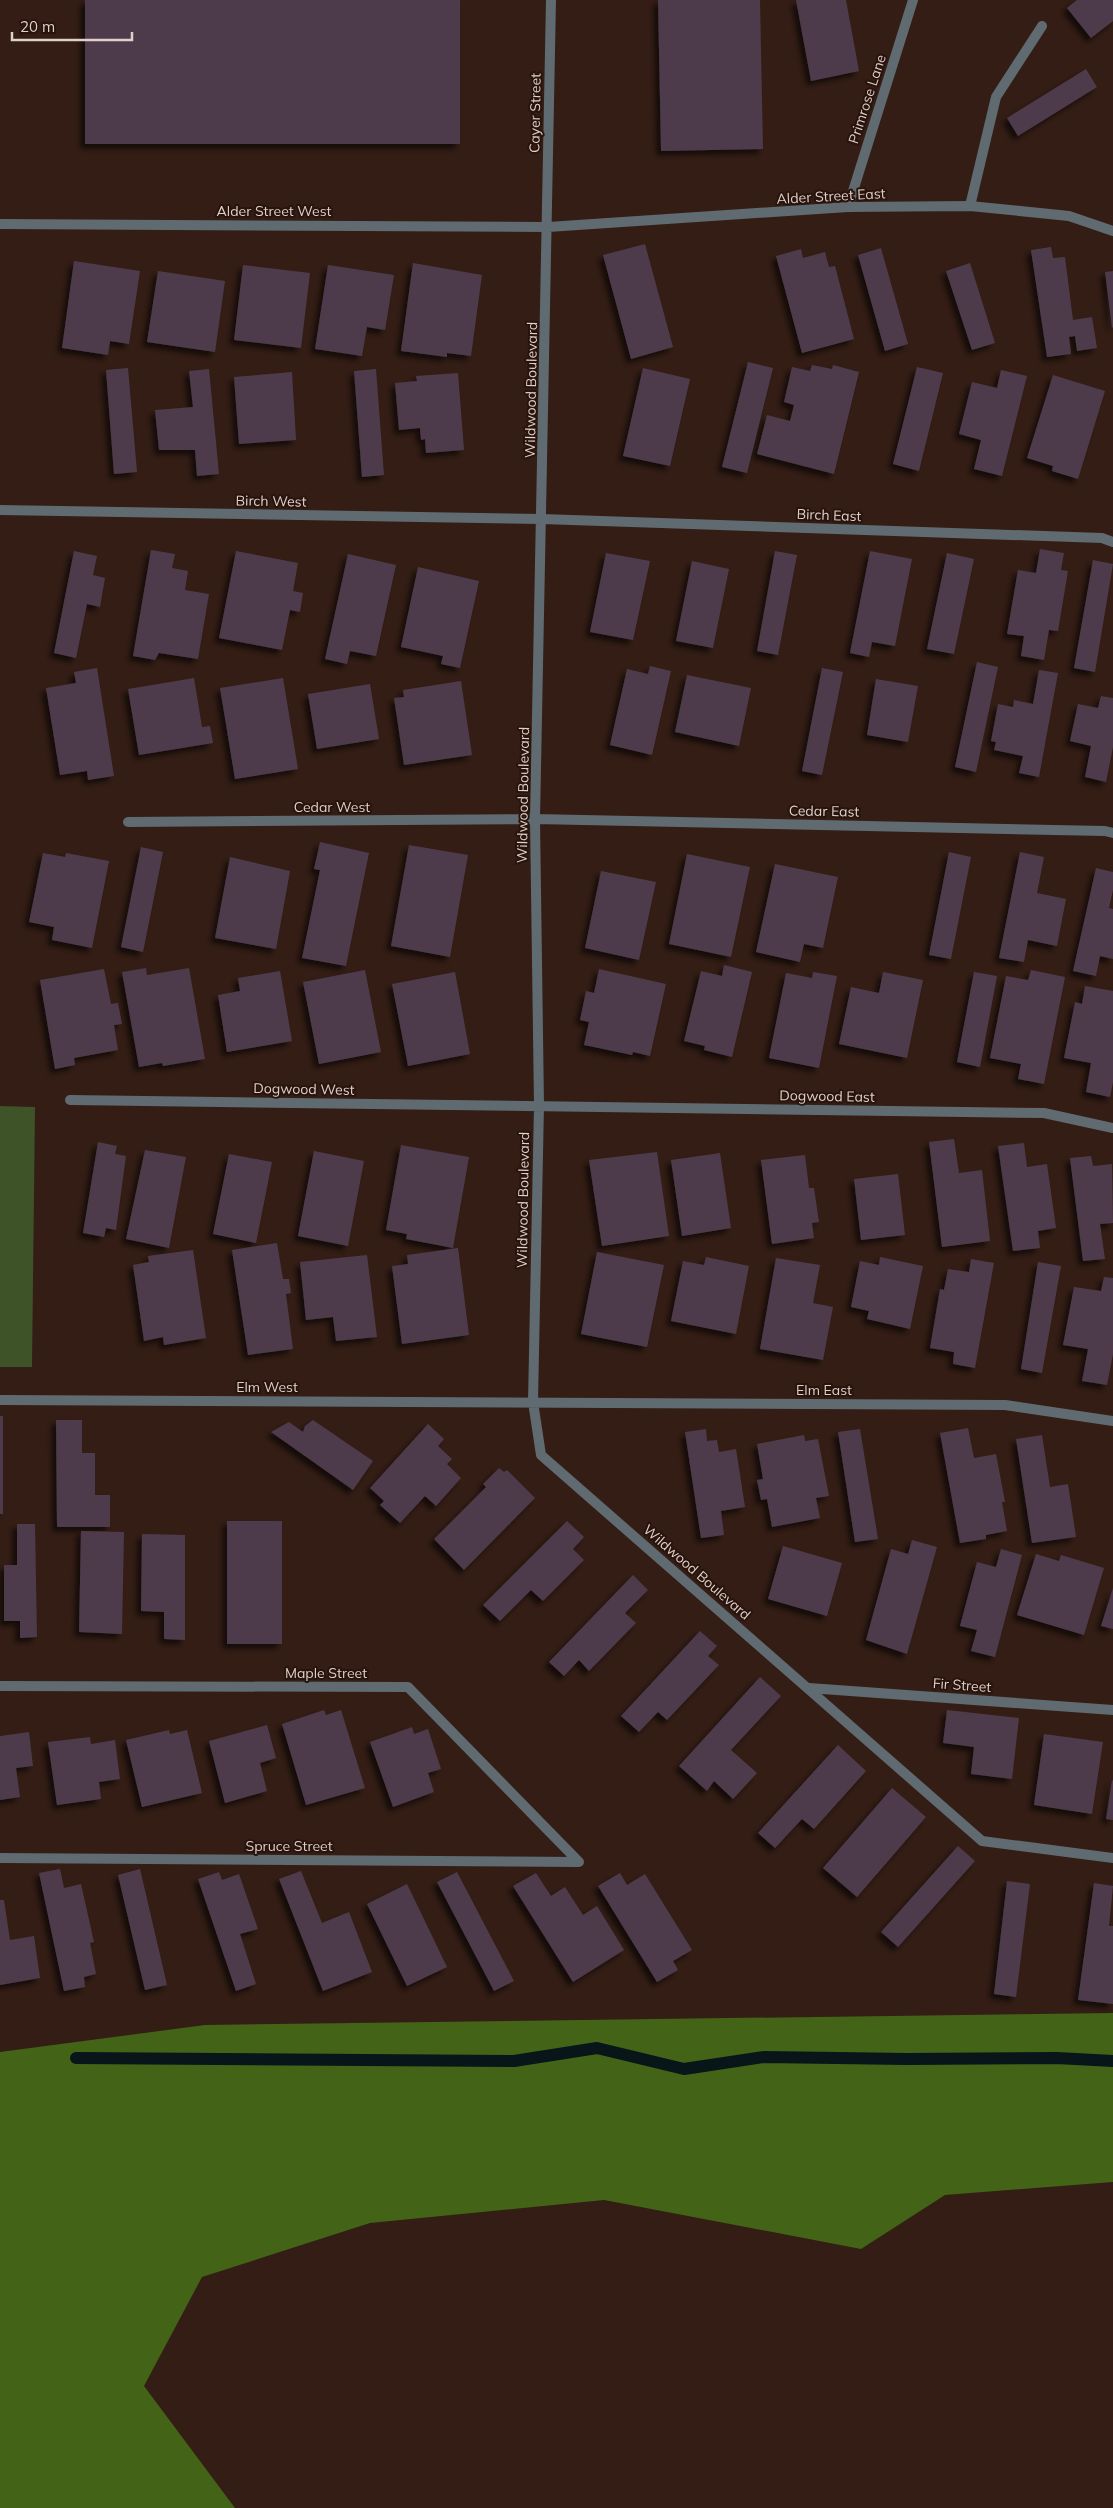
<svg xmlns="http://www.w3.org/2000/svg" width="1113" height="2508" font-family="Mulish,sans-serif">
  <defs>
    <filter id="shadow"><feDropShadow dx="-4.5" dy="4.5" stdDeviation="2.5" flood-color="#0009"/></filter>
  </defs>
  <rect width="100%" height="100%" fill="#331d15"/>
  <path fill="#3f5329" d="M0,1106L35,1107L32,1367H0Z"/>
  <path fill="#436317" d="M1113,2013V2182L945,2195L861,2249L604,2200L370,2223L202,2277L144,2386L235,2508H0V2052L205,2025Z"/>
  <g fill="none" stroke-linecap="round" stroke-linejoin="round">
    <path stroke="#08161a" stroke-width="12" d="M76,2058L514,2061L597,2048L684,2069L764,2057L907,2059L1057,2058L1113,2061"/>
  </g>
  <path fill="#4e3b4b" filter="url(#shadow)" d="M85,0H460V144H85Z
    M658,0H760L763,149L661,151Z
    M796,0H846L859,71L811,81Z
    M1077,0H1113V21L1091,38L1067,8Z
    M1086,69L1097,87L1018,136L1007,118Z
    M645,244L673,347L631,359L603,255Z
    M1051,247L1053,258L1065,257L1073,320L1092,317L1097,348L1077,351L1075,336L1069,337L1071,354L1047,357L1031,250Z
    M881,248L908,344L885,351L858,255Z
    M801,249L803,258L825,252L829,267L835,266L854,339L802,353L776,256Z
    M74,261L140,271L129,344L110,341L108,355L62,348Z
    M413,263L482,275L471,356L447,353V357L401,351Z
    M970,263L995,343L972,350L946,271Z
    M243,265L310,273L301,348L234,340Z
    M328,265L394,275L385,330L367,327L362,356L315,349Z
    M158,271L225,281L215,352L147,342Z
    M1113,271V327L1112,328L1105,272Z
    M748,362L773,368L747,473L722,467Z
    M812,365L832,369L833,365L859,372L834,474L757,454L767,415L790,421L794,405L784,402L792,367L810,371Z
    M917,367L943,373L919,471L893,464Z
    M128,368L137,472L114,474L106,370Z
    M643,368L690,379L670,466L623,456Z
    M209,369L219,474L197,476L195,450H159L155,410L193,407L189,371Z
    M376,369L384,475L362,477L354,371Z
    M1001,370L1027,376L1002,476L974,469L981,440L959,434L972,382L997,388Z
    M292,372L296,440L239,444L234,377Z
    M458,373L464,450L426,453L425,439L421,440L420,428L399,430L395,383L417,381L416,376Z
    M1053,375L1105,391L1078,479L1052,471L1053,466L1027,458Z
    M1040,549L1064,553L1061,570L1068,571L1058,631L1049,630L1044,660L1021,656L1024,636L1007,634L1018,570L1036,573Z
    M151,550L175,554L172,568L188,571L185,590L209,594L198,659L159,653L155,660L133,656Z
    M74,551L97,556L93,575L105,578L100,607L87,604L76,658L54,653Z
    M236,551L298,563L293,591L303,593L300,612L290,610L282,650L219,638Z
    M775,551L797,555L778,655L757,651Z
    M870,551L912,559L895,646L872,642L869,657L850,653Z
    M606,553L650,561L633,640L590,632Z
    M947,553L974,559L954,654L927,649Z
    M348,554L396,565L376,656L350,651L347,664L325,659Z
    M1093,560L1113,564L1095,672L1074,668Z
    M692,561L729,569L713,648L676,641Z
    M418,567L479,581L460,668L441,664L443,656L401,647Z
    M977,662L998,667L976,772L955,767Z
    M650,666L671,671L652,755L610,745L627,669L648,674Z
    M97,668L114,776L88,780L87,771L60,775L46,688L76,683L74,672Z
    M822,668L843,672L822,775L802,771Z
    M1039,670L1058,673L1039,777L1019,773L1023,756L994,750L996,742L991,741L998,704L1013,707L1014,700L1033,704Z
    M687,675L751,688L739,746L675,732Z
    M194,678L202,727L210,726L213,743L139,755L128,689Z
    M283,678L298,769L235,779L220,688Z
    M876,679L918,686L908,742L867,735Z
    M461,681L472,755L404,765L394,698L404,697L403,690Z
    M370,684L379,739L317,749L308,694Z
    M1101,696L1113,698V747L1106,782L1085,777L1091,746L1070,741L1078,704L1098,708Z
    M320,842L369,853L346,966L302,958L320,870L314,869Z
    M409,845L468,855L450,957L391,946Z
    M141,847L163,852L143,952L121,947Z
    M949,852L971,857L951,959L929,955Z
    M1020,852L1044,857L1037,893L1066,899L1057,946L1028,940L1024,962L999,958Z
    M43,853L65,857L66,853L109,861L92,948L52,940L54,927L29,922Z
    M687,854L750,867L731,957L669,944Z
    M230,857L290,871L276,949L215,938Z
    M775,864L838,877L823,948L804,944L800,962L756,952Z
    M1096,868L1113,872V890L1109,908L1113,909V959L1100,956L1096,976L1073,971Z
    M601,871L656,882L639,960L585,948Z
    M724,965L752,972L732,1057L704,1050L705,1046L684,1041L701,971L722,976Z
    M146,968L147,975L189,968L205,1059L163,1066L162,1063L139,1067L122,972Z
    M104,969L111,1004L118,1003L122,1024L114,1025L118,1050L74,1058L75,1065L55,1069L40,980Z
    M599,969L666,984L650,1056L633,1052L632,1055L584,1045L589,1022L580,1020L586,991L594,993Z
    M365,970L381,1052L319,1064L303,982Z
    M1031,970L1065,977L1044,1084L1018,1079L1021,1064L990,1058L1006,976L1028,980Z
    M280,971L292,1041L227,1052L218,995L240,991L238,978Z
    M455,972L470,1054L408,1066L392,984Z
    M813,972L837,976L819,1068L769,1058L786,973L812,978Z
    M883,972L923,980L907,1058L839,1044L851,987L879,993Z
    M974,972L997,976L980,1067L957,1062Z
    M1085,986L1113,991V1082L1110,1097L1086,1092L1091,1063L1064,1058L1075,1002L1082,1004Z
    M954,1139L959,1173L982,1170L990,1241L942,1247L929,1142Z
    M98,1142L117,1146L115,1154L126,1156L116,1230L106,1228L104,1237L83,1233Z
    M1024,1143L1027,1167L1047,1164L1056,1228L1038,1231L1040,1248L1013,1251L998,1146Z
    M401,1145L469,1157L453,1248L406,1239L407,1234L386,1230Z
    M145,1150L186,1157L169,1248L126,1239Z
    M314,1151L364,1161L348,1246L298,1236Z
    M657,1152L669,1236L602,1246L589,1160Z
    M720,1153L731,1228L682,1236L671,1160Z
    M229,1154L272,1162L256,1243L213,1234Z
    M805,1155L809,1188H814L819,1222L812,1223L814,1238L772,1244L761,1160Z
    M1091,1156L1093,1166L1112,1164L1113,1223L1100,1224L1105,1259L1083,1261L1070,1158Z
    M898,1174L905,1235L861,1240L854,1179Z
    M277,1243L283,1279H289L291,1293L286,1294L293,1349L248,1355L232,1250Z
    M458,1248L469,1335L402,1344L392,1266L408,1264L407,1255Z
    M193,1250L206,1338L164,1345L163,1337L144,1341L133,1265L149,1262L148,1256Z
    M597,1252L664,1265L647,1347L581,1334Z
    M367,1255L377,1337L336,1341L333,1317L306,1320L300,1262Z
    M706,1257L749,1266L736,1334L671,1321L683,1261L704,1265Z
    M880,1257L923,1266L910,1329L867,1319L869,1311L851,1307L860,1261L879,1265Z
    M776,1258L820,1265L813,1303L833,1307L823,1360L760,1349Z
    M971,1259L994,1263L975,1368L953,1364L954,1352L930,1348L940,1289L944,1290L948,1269L969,1272Z
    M1038,1262L1061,1266L1042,1373L1021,1369Z
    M1104,1277L1113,1278V1354L1107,1385L1082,1381L1088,1349L1063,1345L1074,1287L1101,1291Z
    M0,1416H3V1514H0Z
    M56,1420H82V1453H95V1495H110V1527H57Z
    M313,1420L373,1461L353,1490L271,1432L289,1422L303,1432L305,1426Z
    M428,1424L444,1439L438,1446L452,1459L447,1464L461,1478L436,1506L425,1496L400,1523L380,1505L384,1501L370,1488Z
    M968,1428L974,1458L996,1454L1005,1502H1002L1007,1531L986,1535V1539L960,1543L940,1433Z
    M706,1429L707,1441L717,1440L719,1452L736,1449L745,1507L721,1511L724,1535L701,1538L685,1432Z
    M860,1429L878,1539L855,1542L838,1432Z
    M804,1435L805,1441L818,1439L829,1496L816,1498L820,1518L772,1527L767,1499L761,1500L757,1480L763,1479L757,1444Z
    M1042,1435L1050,1487L1068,1484L1076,1537L1032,1543L1016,1439Z
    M499,1468L504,1472L507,1470L535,1498L464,1570L434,1539L486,1487L483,1484Z
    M227,1521H282V1644H227Z
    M567,1521L584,1537L573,1549L584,1560L543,1601L531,1590L500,1621L483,1605Z
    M17,1524H35L37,1637L20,1638V1621H4V1565H17Z
    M81,1531L124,1532L122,1634L79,1632Z
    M142,1534L185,1535V1640L164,1639V1612L141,1611Z
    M912,1540L937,1547L907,1654L866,1640L891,1549L908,1554Z
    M783,1546L842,1563L827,1616L768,1599Z
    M1001,1549L1022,1555L995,1657L971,1651L977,1630L960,1626L977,1562L996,1567Z
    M1036,1554L1059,1561L1061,1555L1104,1568L1084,1635L1017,1615Z
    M633,1575L648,1590L625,1613L636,1623L589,1671L579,1660L564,1676L549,1662Z
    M1113,1588V1629L1101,1626Z
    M700,1631L717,1646L708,1656L719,1665L667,1720L658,1712L639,1732L621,1716Z
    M760,1677L781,1696L731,1750L757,1773L733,1799L714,1781L707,1791L679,1766Z
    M324,1710L326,1715L341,1710L365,1788L306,1805L282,1724Z
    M947,1710L1019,1718L1012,1779L971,1774L974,1747L943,1743Z
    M267,1725L276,1758L260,1763L267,1791L225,1803L209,1741Z
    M412,1727L414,1734L428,1729L441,1769L428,1773L434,1792L393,1807L370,1742Z
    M169,1730L170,1734L187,1730L202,1793L142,1807L126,1740Z
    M29,1732L33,1766L16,1768L20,1797L0,1800V1736Z
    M1044,1734L1103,1742L1092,1814L1034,1805Z
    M90,1737L91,1744L115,1740L120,1779L99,1782L101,1799L57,1805L48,1742Z
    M838,1745L866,1771L814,1829L802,1819L775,1848L758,1833Z
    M1112,1780L1113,1781V1820L1106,1819Z
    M892,1788L926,1817L857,1897L823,1868Z
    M958,1846L975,1861L898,1947L881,1932Z
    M60,1869L64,1888L81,1884L94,1942L90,1943L96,1974L84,1977L85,1987L64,1991L39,1873Z
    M140,1869L167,1985L145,1990L118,1875Z
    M301,1871L322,1923L349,1912L372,1972L323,1991L279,1879Z
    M219,1872L222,1880L239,1874L258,1929L240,1934L256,1984L236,1991L198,1879Z
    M457,1872L514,1981L494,1991L437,1882Z
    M536,1873L551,1896L565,1887L583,1915L597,1906L624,1950L573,1982L513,1886Z
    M620,1873L627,1885L645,1874L692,1950L673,1961L678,1970L657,1982L598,1886Z
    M1007,1881L1030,1884L1016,1997L994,1994Z
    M1094,1883L1113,1886L1109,1926H1113V2004L1078,2000Z
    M407,1884L447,1967L407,1986L367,1904Z
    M0,1900H4L10,1940L34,1936L40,1978L0,1985Z"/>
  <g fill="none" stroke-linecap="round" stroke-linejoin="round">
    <path stroke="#5f6b70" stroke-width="10" d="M970,206L996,97L1042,26
      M848,207L913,0"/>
    <path stroke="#5f6b70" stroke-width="10" d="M551,0L535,819L539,1105L533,1402L541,1455L982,1841L1113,1858
      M0,224L548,227L848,207L970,206L1069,216L1113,231
      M0,510L542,519L1102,538L1113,542
      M128,822L535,819L1105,831L1113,833
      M70,1100L1044,1113L1113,1128
      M0,1400L1005,1405L1113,1421
      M0,1686L408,1687L579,1862
      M809,1688L1113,1710
      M0,1858L579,1862"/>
  </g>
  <g text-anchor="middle" stroke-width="4" stroke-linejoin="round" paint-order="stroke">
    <g font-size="14" fill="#dfd0ca" stroke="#28140c">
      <text transform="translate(867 99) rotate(-72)" y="5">Primrose Lane</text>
      <text transform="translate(535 113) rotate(-89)" y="5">Cayer Street</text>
      <text transform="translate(831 196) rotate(-3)" y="5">Alder Street East</text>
      <text x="274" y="216">Alder Street West</text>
      <text transform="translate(531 390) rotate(-89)" y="5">Wildwood Boulevard</text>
      <text transform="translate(271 501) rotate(1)" y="5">Birch West</text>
      <text transform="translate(829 515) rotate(2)" y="5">Birch East</text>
      <text transform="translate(523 795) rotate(-89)" y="5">Wildwood Boulevard</text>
      <text x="332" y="812">Cedar West</text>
      <text transform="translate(824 811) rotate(1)" y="5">Cedar East</text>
      <text transform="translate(304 1089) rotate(1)" y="5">Dogwood West</text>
      <text transform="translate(827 1096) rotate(1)" y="5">Dogwood East</text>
      <text transform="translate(523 1200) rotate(-89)" y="5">Wildwood Boulevard</text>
      <text x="267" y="1392">Elm West</text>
      <text x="824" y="1395">Elm East</text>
      <text transform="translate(697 1572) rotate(41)" y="5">Wildwood Boulevard</text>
      <text x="326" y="1678">Maple Street</text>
      <text transform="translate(962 1685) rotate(4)" y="5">Fir Street</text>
      <text x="289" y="1851">Spruce Street</text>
    </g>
  </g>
  <path d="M12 32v8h120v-8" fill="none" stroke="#dfd0ca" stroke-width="2.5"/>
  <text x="20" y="32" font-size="15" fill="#dfd0ca" stroke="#28140c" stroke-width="4" paint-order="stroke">20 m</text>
</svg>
